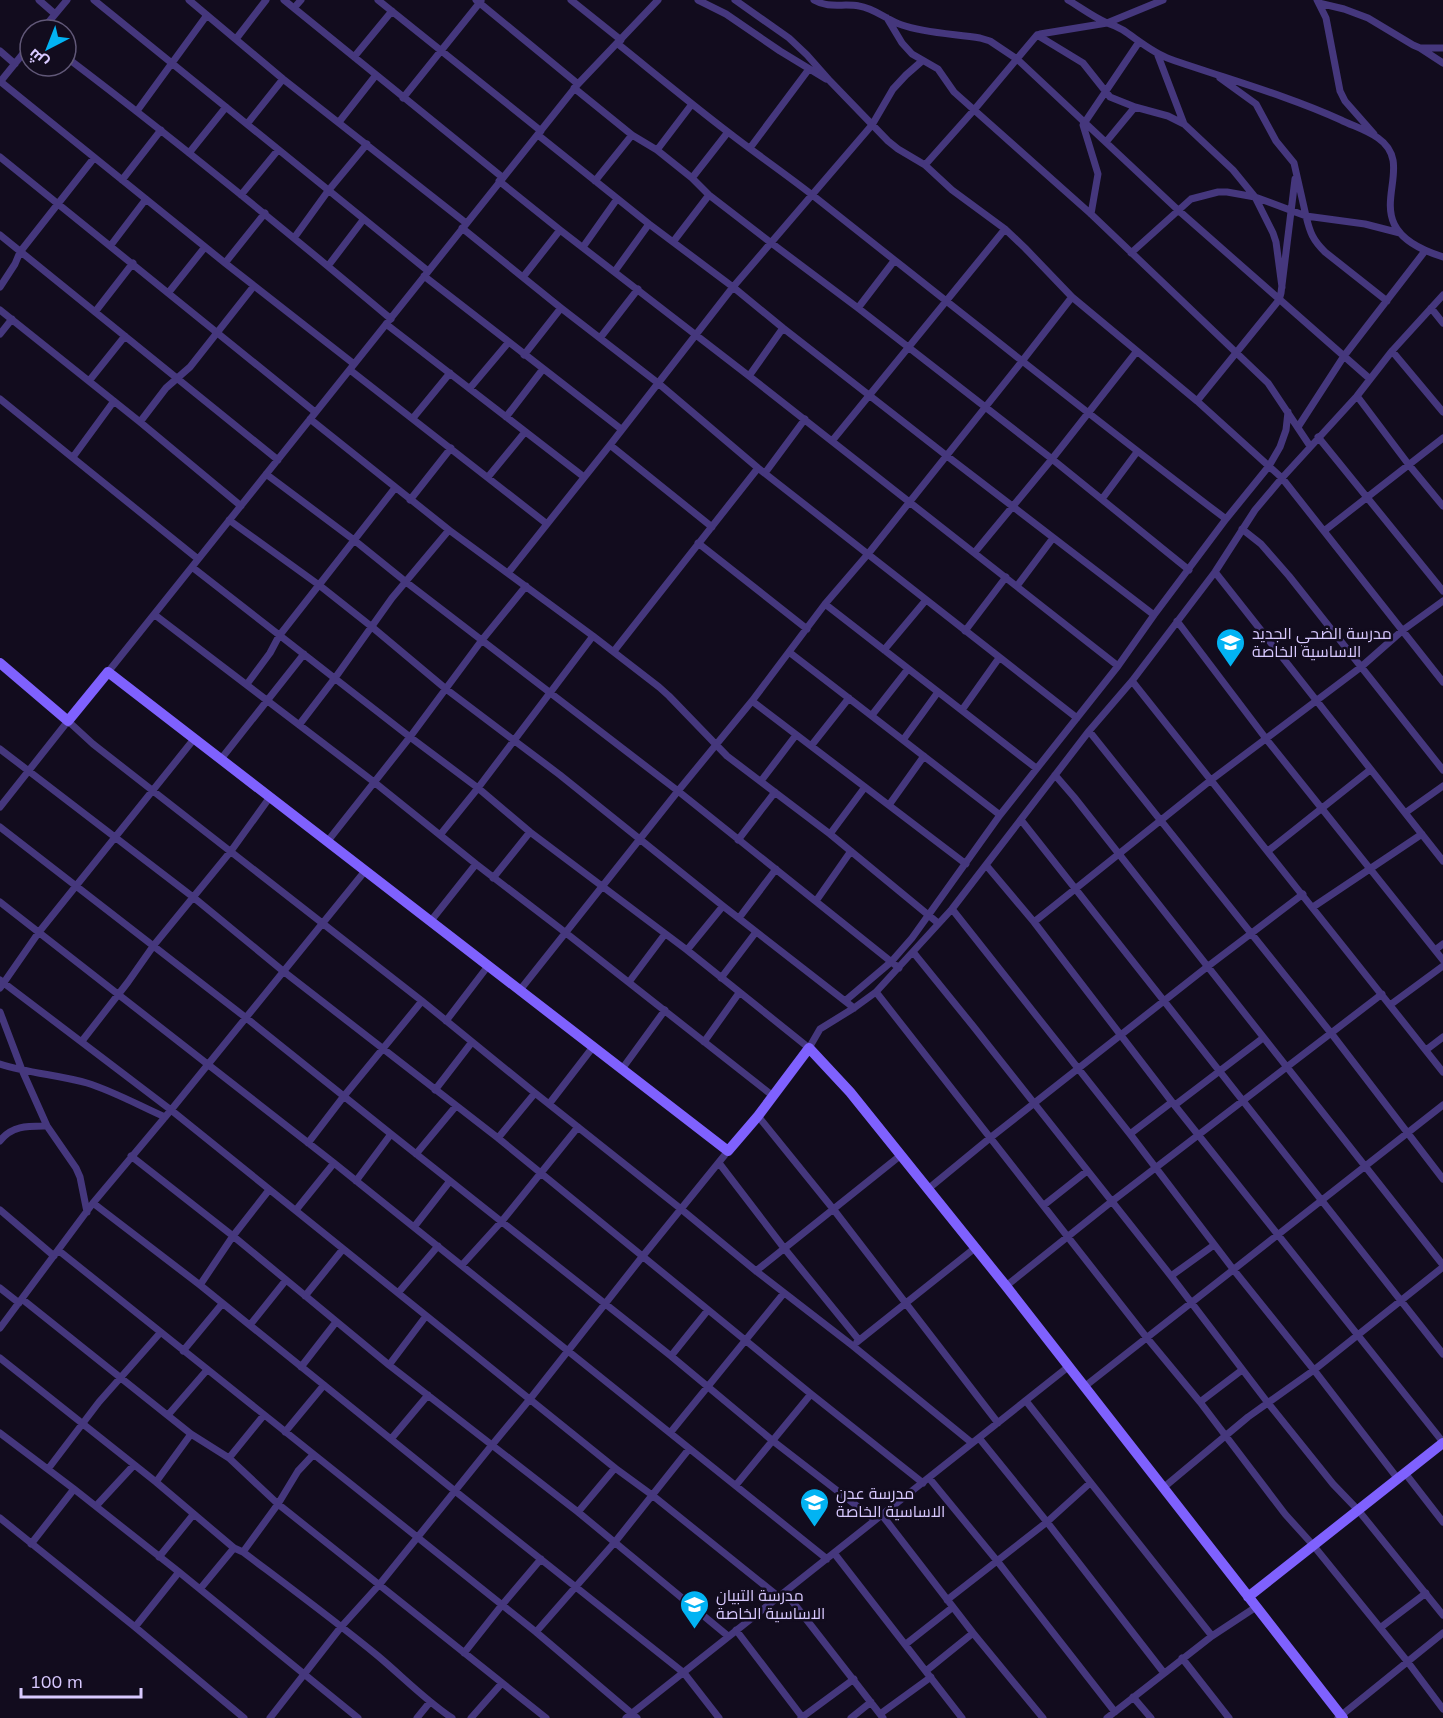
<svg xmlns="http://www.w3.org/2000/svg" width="1443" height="1718" font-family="Mulish,Cairo,sans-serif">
  <rect width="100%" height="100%" fill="#120c1e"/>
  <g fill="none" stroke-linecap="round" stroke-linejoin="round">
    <path stroke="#45377d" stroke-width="7" d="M39,0L55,14
      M94,0L428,271
      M189,0L283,79L466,223
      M284,0L502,177
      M378,0L541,131
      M476,0L578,84
      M571,0L621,40
      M698,0L726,14L780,51L826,79
      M735,0L789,38L807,55L830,81L888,141L898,149L925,165L952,190L1005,229L1025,248L1072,297L1197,401L1282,478L1443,682
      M814,0C829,9 843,3 859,6C874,8 887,20 902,25C924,33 956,34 980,38L990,41L1017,59L1178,210L1370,379
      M1068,0C1080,7 1093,17 1107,23C1113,25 1118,27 1123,30C1138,40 1153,53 1170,59C1227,79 1286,95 1341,120C1353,126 1367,130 1378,138C1424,170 1344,226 1443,257
      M1317,0L1326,18L1340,91L1345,101L1374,134
      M1319,3L1344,9L1368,18L1413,45L1420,48H1443
      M294,8L301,0
      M887,18L902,43L912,54L938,69L954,92L1091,214L1268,383L1310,446
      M42,30L67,0
      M1037,35L1083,63L1110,97L1135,107L1168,116L1184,124L1233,170L1255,197L1273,233L1276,242L1282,287
      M236,39L266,0
      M618,44C654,73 690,103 728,132C755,153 784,173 811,194C949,303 1086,413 1226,519
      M1420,48L1443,63
      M0,51L15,64
      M1157,53L1184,124
      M66,57C177,141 284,229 391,319
      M354,57L392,11
      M1220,78L1256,104L1276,141L1294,163L1306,216L1365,224L1400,233
      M0,82L30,45
      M1,82L225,263L354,364
      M574,88L632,135L657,150L692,178L709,195L770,242L858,308L1052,459L1189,570
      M403,98L481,1
      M137,111L207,15
      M339,122L376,75
      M247,124L283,79
      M538,135L649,224L733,287L783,328L947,456L1154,615
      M1106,142L1135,107
      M750,148L809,69
      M657,150L692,104
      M189,153L226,107
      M0,157L315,412
      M925,165L974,110L1037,35L1040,34L1107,23L1163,0
      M692,178L728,132
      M122,180L161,130
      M499,181L560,230L749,376L1118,666
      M595,181L632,135
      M241,195L278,150
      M1091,214L1098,174L1083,125L1139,42
      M462,228L561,308L658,383L758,468L1077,718
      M0,235L278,460
      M294,238L328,191L367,144
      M673,242L709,195
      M111,245L146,199
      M583,247L617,199
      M1131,253L1191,199L1218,192H1227L1255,197L1306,216C1310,233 1313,240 1325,252L1387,301
      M225,263L265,213
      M328,266L363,220
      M615,271L649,224
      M424,276L621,429
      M523,277L560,230
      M0,287L15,264L20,252L94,158
      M169,292L205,247
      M858,308L894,261
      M1431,308L1443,323
      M0,310L140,422L241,506
      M95,312L133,263
      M386,324L584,477
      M0,334L12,319
      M600,338L638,289
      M1392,351L1443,412
      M524,355L561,308
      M350,370L547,524
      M749,376L783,328
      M89,381L125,336
      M470,388L508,343
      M1357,396L1409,465L1443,506
      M0,399L198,559
      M1197,401L1279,300L1281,293L1295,179
      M506,417L543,369
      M413,418L450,373
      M310,419L449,530L593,636L659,687L669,696L727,756L830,834L938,923
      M140,422L166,388L190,367L254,286
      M1298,427L1344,356L1425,251
      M1318,437L1443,591
      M832,441L1005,229
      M610,445L712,527
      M73,457L114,401
      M765,473L805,419
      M266,474L354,540L406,582L678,791L899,968
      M488,477L525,432
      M1102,499L1137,452
      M410,500L451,448
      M229,520L319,585L372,627L446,689L560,775L723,906L854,1008
      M1242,529L1261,544L1289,576L1443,770
      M1324,531L1443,438
      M698,543L807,629
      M975,552L1052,459L1137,351
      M192,567L410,737L478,788L530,832L687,950L809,1048L820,1029L854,1008L876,992L952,909L1089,731L1132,681L1215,572L1255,510L1282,478L1357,396L1392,351L1443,295
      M1215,572L1443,861
      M508,573L610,445L733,287L872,125L893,89L906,75L922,61
      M1017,586L1053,538
      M825,604L1036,768
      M155,615L374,782L476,864L566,933L773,1096
      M1177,621L1267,740L1443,960
      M965,631L1006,577
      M884,650L926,600
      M614,651L758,468
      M789,652L1000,815
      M108,672L578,84L658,0
      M1132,681L1443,1072
      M247,684L270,653L279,636L395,488
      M752,701L966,864
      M962,710L999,658
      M872,715L908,669
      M299,725L335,678L392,598L449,530
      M1089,731L1331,1033L1443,1179
      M903,740L938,692
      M811,746L849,698
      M0,749L193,897L283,971L498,1138L811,1394L923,1483
      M221,759L304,654
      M1055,775L1074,797L1443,1265
      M761,781L796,735
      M889,805L924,756
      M0,807L68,721L93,744L422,1001L535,1093L681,1209L756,1271L853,1346L972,1443
      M1405,813L1443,786
      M1021,820L1443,1354
      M0,827L245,1017L391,1134L671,1356L773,1441L875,1520
      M830,834L865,787
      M440,835L478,788L593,636
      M738,840L775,792
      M327,842L410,737L482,640L526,586
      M1268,851L1370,770
      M986,865L1034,922L1172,1102L1443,1442
      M493,878L530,832
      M816,901L851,851
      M0,902L334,1163L827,1559
      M1313,907L1422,834
      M952,909L1130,1134L1233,1269L1314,1370L1398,1479
      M739,918L776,869
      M430,922L476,864
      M1034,922L1211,780L1361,667L1403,630L1443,601
      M687,950L723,906
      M1435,950L1443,944
      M913,952L973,1026L1171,1276L1268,1403L1333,1484L1358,1510L1443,1615
      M721,978L756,932
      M0,980L171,1110L615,1468L652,1495L779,1597
      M629,982L665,934
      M0,988L39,932L194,739
      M520,990L678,791L752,701L825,604L868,554L1023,360L1072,297
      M876,992L1147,1338L1200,1402L1285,1514L1313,1545L1407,1661L1443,1709
      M845,1001L891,962L912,938L1000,815L1118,666L1154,615L1226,519L1269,466L1280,447L1286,430L1288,412
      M1390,1005L1443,966
      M0,1012L22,1070L47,1126L76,1168L80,1177L87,1212
      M446,1021L488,966
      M82,1041L128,982L154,945L231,851L270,797
      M704,1042L739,993
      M1426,1050L1443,1037
      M0,1064C28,1073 58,1075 87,1083C113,1091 140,1106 165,1117
      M622,1069L665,1010
      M435,1090L472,1042
      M549,1104L593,1047
      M1175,1105L1263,1038
      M758,1116L834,1210L998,1423
      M1130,1134L1172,1102
      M498,1138L535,1093
      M0,1141C12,1125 29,1126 47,1126
      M308,1143L344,1096L422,1001
      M416,1154L456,1106
      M131,1156L233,1236L389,1365L578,1512L728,1636
      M719,1163L784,1248L859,1340
      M356,1181L391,1134
      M928,1189L990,1138L1207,967L1303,894
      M93,1203L200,1285L455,1491L684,1673L719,1718
      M1044,1205L1087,1171
      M0,1210L54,1256
      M296,1210L334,1163
      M414,1227L450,1181
      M58,1250L536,1632L637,1718
      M462,1265L502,1221L578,1127
      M756,1271L901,1155
      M1171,1276L1214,1245
      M200,1285L233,1236L269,1190
      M1006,1286L1111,1202L1382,994
      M0,1288L19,1303
      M398,1293L438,1246
      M305,1296L343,1249
      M22,1299L191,1434L229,1458L278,1504L546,1718
      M250,1325L286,1280
      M0,1328L93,1203L171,1110L365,871
      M857,1342L975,1248
      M183,1351L222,1304
      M671,1356L708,1310
      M0,1358L156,1482L234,1548L243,1552C288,1586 334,1620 378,1656C403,1677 425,1700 452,1718
      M389,1365L426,1316
      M301,1367L336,1322
      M1084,1387L1443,1105
      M1026,1401L1212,1636
      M1200,1402L1242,1370
      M168,1415L207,1370
      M285,1432L324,1385
      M0,1433L74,1489L179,1572L358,1718
      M670,1433L784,1293
      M979,1438L1047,1522L1164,1673
      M391,1439L428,1395
      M229,1458L264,1415
      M48,1469L99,1402L160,1333
      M1405,1473L1443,1522
      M929,1478L998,1562L1115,1712
      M156,1482L191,1434
      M736,1485L811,1394
      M1163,1488L1248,1417L1314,1370L1443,1267
      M96,1506L134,1465
      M578,1512L615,1468
      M882,1515L973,1633L1043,1718
      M0,1518L135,1627L244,1718
      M31,1544L74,1489
      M243,1552L278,1504L298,1471L313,1455
      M834,1553L962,1718
      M159,1557L193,1515
      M200,1589L234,1548
      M785,1592L883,1718
      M947,1600L1047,1522L1090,1483
      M135,1627L179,1572
      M1380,1628L1426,1593
      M736,1630L803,1718
      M536,1632L615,1542L689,1449
      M906,1644L953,1607
      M464,1653L502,1605L541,1559
      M1182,1658L1229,1718
      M926,1671L973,1633
      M1133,1697L1151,1718
      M880,1714L931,1677
      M270,1718L341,1627L379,1585L492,1445L530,1399L642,1257L728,1151
      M417,1718L430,1702
      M471,1718L502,1683
      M626,1718L1068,1367
      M801,1718L854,1679
      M851,1718L871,1702
      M1107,1718L1212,1636L1256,1607
      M1338,1718L1443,1633"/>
    <path stroke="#7f61fe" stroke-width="10" d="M0,663L68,721L108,672L728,1151L758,1116L809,1048L850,1092L1006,1286L1343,1718
      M1248,1597L1443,1443"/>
  </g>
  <defs>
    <symbol id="school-pin" viewBox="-11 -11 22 30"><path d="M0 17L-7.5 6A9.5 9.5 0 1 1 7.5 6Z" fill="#02b3f3" stroke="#120c1e"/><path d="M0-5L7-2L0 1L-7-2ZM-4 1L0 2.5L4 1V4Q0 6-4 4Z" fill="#fff"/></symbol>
  </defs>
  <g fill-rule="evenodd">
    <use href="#school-pin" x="1214" y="626" width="33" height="45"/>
    <use href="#school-pin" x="798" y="1486" width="33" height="45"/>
    <use href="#school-pin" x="678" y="1588" width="33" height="45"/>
  </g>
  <g text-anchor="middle" stroke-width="5" stroke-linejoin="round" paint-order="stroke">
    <g font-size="16" fill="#d8c9ff" stroke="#120c1e" text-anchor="start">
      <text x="1252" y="639">مدرسة الضحي الجديد<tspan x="1252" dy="18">الاساسية الخاصة</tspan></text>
      <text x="836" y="1499">مدرسة عدن<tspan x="836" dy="18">الاساسية الخاصة</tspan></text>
      <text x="716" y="1601">مدرسة التبيان<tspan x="716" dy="18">الاساسية الخاصة</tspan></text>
    </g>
  </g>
  <g transform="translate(48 48) rotate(222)"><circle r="28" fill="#120c1e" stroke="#615878" stroke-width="1.5"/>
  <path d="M0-4.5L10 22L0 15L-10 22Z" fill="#02b3f3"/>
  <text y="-9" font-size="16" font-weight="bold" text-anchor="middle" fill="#d8c9ff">ش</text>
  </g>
  <path d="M21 1688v9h120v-9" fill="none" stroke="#d8c9ff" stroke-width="3"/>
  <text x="30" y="1688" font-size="18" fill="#d8c9ff" stroke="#120c1e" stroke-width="4.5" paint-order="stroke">100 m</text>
</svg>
